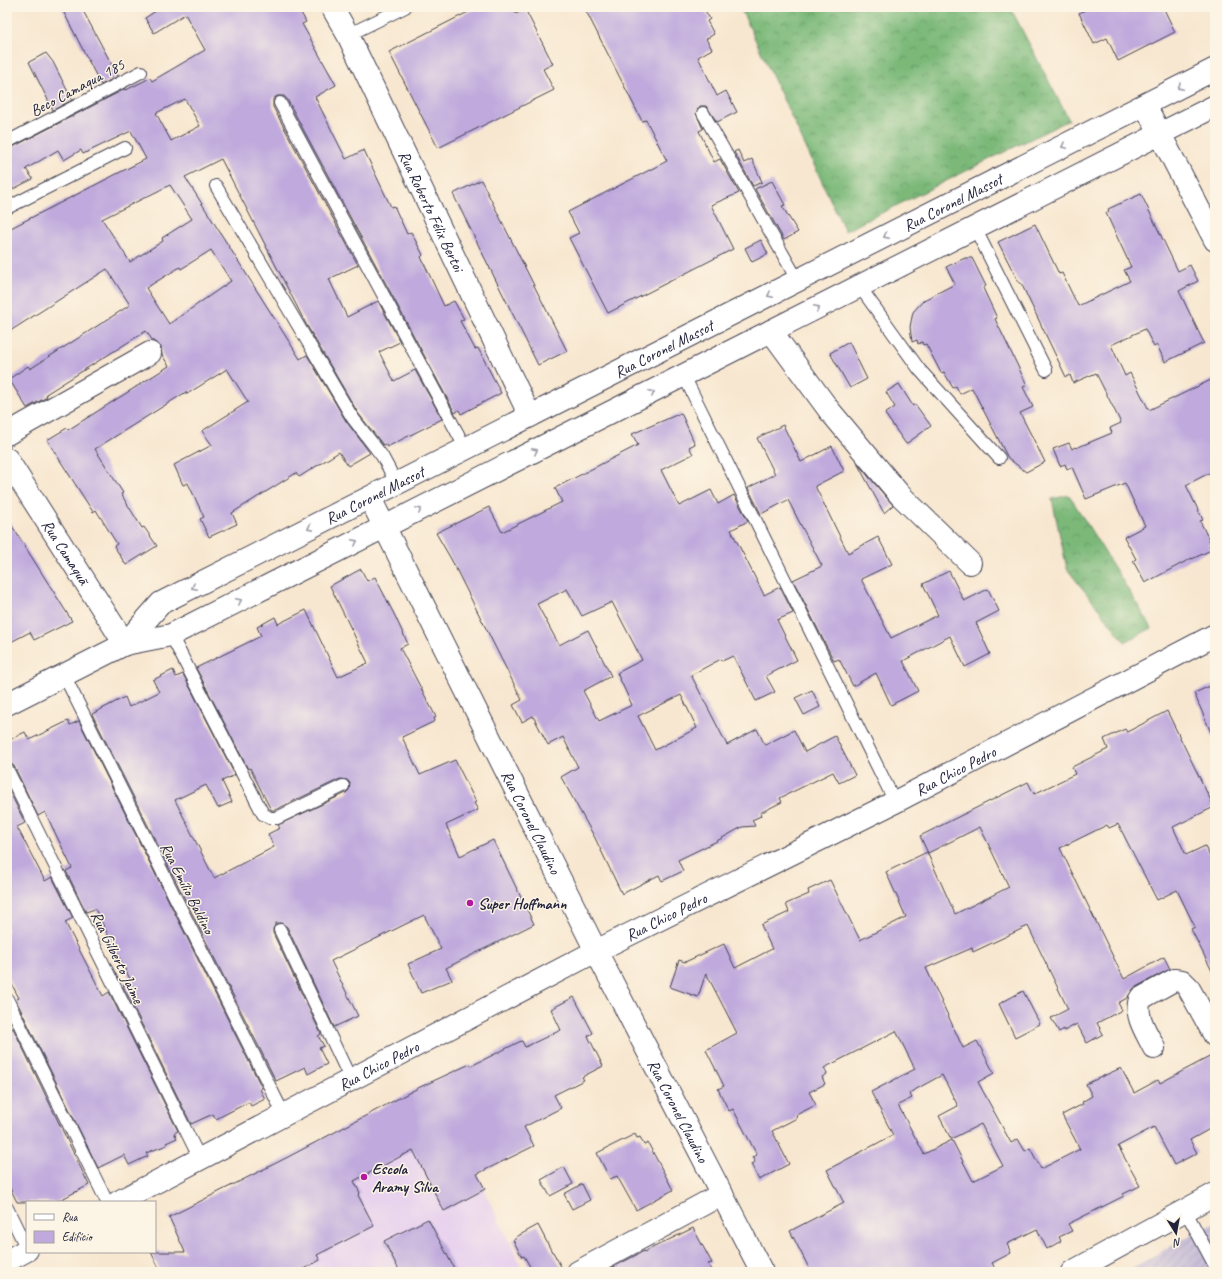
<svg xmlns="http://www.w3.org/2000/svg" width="1222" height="1279" font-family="Caveat,sans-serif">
  <defs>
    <pattern id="industrial-furrows" width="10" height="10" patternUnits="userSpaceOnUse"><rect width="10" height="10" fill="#c9bfd7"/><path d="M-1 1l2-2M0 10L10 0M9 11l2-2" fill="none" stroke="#aca4b9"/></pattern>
    <pattern id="forest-crowns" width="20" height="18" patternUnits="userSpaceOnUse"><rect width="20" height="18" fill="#7bb979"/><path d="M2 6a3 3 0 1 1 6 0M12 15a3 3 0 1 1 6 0" fill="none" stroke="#649664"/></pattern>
  </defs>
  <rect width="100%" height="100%" fill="#fcf5e5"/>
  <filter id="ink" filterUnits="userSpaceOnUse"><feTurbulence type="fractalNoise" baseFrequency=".025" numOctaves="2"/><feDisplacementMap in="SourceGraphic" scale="8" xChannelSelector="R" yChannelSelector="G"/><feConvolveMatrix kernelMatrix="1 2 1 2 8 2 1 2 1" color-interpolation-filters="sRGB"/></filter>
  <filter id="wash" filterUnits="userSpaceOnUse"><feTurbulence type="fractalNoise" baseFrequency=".012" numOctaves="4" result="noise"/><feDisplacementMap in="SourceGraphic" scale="16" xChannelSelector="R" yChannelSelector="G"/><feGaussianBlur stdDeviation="0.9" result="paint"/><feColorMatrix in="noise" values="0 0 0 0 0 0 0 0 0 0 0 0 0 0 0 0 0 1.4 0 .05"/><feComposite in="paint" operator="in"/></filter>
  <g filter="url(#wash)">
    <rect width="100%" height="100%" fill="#f8e7d0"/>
    <path fill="#e8d2ee" d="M430,1081L521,1265L508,1272H256L271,1166Z"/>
    <path fill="url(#industrial-furrows)" d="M1215,1222V1272H1125L1196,1232Z"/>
    <path fill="url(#forest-crowns)" stroke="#4e6e5a" d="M740,7H1010L1069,120L845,231Z
      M1069,495L1152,628L1125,642L1067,569L1052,499Z"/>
    <g id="blocks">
      <path fill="#c0aadd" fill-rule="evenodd" d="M61,7H81L118,76L101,85Z
        M162,7H298L306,22L302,24L336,85L315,97L346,159L364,150L391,207L394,206L407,234L411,232L423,255L421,257L444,306L454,301L464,319L460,321L475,349L478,348L501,393L461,414L459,410L455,413L287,99L284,96H277L273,99V107L358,265L329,279L347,317L378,301L400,342L379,352L394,381L415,370L442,419L387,447L386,444L383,445L358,413L306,324L221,159L185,177L300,359L307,355L346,421L370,453L348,466L339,452L299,477L296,473L232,513L237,524L209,537L200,519L204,517L188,483L183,485L174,465L212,445L202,431L248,402L227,369L187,394L186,392L95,449L123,493L121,494L142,528L144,527L157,546L126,565L114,546L117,544L96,510L93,512L47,440L67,428L68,430L169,366L162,355L161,347L153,341L146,331L46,394L47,397L27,408L9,379L28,366L30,369L130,305L107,269L7,333V230L146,159L131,131L83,154L81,150L64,160L58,150L26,169L33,179L7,192V150L125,89L126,90L150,78L152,81L205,50L185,14L154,33L145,18ZM185,99L200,126L171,141L156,113ZM170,185L192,219L162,238L163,241L130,262L102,219ZM211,250L231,281L169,324L146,288L180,267L181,269Z
        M478,7H512L516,14L525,9L553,64L543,69L554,90L438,148L389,52Z
        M584,7H703L710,19L707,21L714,34L706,39L712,49L698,57L717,96L726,91L737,112L717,122L706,106H700L696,113L703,129L699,131L714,162L720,159L739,193L711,205L733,249L608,313L569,238L579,233L568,212L667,161L646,120L642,121Z
        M1091,7H1163L1175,32L1118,61L1107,38L1094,44L1079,13Z
        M46,53L53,62L72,100L53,110L29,62Z
        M738,150L744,163L752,159L762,182L753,186L734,152Z
        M481,180L567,351L538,365L453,194Z
        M772,181L785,205L782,206L798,232L784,240L755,189Z
        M1141,194L1178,271L1190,265L1198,281L1179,291L1204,343L1165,362L1157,345L1154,347L1145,329L1111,345L1125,376L1130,373L1149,410L1215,378V470L1186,485L1203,520L1200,521L1211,544L1209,545L1211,550L1192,559V558L1145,583L1133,561L1136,559L1124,537L1145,526L1125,483L1086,499L1072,467L1067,469L1065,464L1060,466L1053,449L1069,443L1072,449L1075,447L1076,448L1112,433L1110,428L1121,423L1096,373L1073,383L1070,375L1066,377L1021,283H1019L998,242L1035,224L1059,274L1062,273L1078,306L1130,281L1124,270L1131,267L1106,213L1109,211L1108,209Z
        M761,240L768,254L752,262L745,248Z
        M965,258H972L986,286L983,288L997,318L995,319L1027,385L1023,387L1033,407L1020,413L1045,462L1026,472L1008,458L972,388L960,394L956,386L953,388L944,372L941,373L926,344L923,345L922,342L918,344L917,340L912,342L910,327L913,312L924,300L955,284L946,267Z
        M849,342L867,379L850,388L830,353Z
        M899,384L913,406L915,404L931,426L906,444L885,414L895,407L886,392Z
        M681,413L695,444L689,447L693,454L661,470L679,506L711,490L718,504L734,495L748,521L731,530L764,595L780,587L793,613L777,620L797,660L766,676L775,692L756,701L733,656L722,661L721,659L691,675L727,745L757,729L765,745L794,730L805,752L835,736L855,775L839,783L833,772L780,798L782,802L760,813L761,816L752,820L755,826L742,827L715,842L678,860L683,871L662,881L659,875L622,894L595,838L561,777L578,767L563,737L548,745L533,716L522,722L513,705L522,700L451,559L436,533L489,507L502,532L562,502L555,488L638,445L632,434ZM567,589L582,616L612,602L642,660L617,673L632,705L599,721L583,691L611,676L588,630L559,645L537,604ZM681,695L697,728L655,750L638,716Z
        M783,425L801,462L832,446L844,471L815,486L848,553L878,537L892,564L861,579L891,638L938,615L923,584L949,571L964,601L988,589L999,611L976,623L990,654L965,667L950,636L903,661L918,691L891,705L876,673L853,686L839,659L834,661L793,580L822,566L788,500L761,514L748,488L775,474L757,438Z
        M857,463L893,505L884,513Z
        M7,518L72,621L34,640L30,632L7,644Z
        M361,569L367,581L375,577L394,614L408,644L400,648L436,717L434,718L435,721L402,737L420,775L455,760L476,802L474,803L478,810L446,825L460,856L493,840L534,924L446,968L452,980L421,993L408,964L441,949L424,915L331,961L358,1016L334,1027L287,927L281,923H276L273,929V933L321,1034L318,1036L324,1046L319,1048L327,1064L308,1074L305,1067L276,1081L92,714L125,697L129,707L159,692L153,680L173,670L176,677L183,674L235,775L222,781L232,802L218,808L206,785L175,800L214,878L274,847L268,834L280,828L278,825L346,793L349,790L350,783L347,780L340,779L275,810H271L250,768L248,769L196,668L261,636L257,627L275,617L278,624L306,610L338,677L368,663L330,586Z
        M1215,684V742L1194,693Z
        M812,690L820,707L804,715L795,698Z
        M1167,711L1214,807L1173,827L1186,855L1205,846L1215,867V977L1191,929L1195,927L1177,890L1157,900L1118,824L1109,828L1107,825L1060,848L1124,979L1164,957L1170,969L1134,988L1127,998L1118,1003L1122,1010L1097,1023L1103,1034L1087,1043L1077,1024L1064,1031V1029L1059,1032L1051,1018L1068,1009L1028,926L973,952L972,948L926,968L963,1048L977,1041L994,1073L978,1082L1011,1143L1018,1139L1025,1151L1030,1148L1041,1169L1080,1149L1062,1115L1083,1104L1082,1102L1092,1096L1086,1084L1121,1068L1134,1093L1158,1080L1160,1083L1215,1054V1126L1190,1140L1197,1153L1174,1165L1154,1127L1118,1146L1140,1186L1123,1194L1124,1196L1068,1224L1072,1231L1059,1237L1061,1241L1047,1249L1037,1229L1007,1244L1011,1253L992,1263L997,1272H811L790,1231L844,1203L827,1170L893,1135L871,1092L915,1069L896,1031L824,1068L827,1074L822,1077L825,1084L809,1092L816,1105L796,1115L797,1118L772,1131L789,1164L759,1180L751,1164L755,1162L752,1157L757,1155L733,1109L729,1111L718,1089L724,1086L706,1050L737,1033L706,973L698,997L670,987L679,960L685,962L724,944L735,968L772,949L761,925L789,912L786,904L809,894L808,890L830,880L860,940L906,917L886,872L927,852L955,914L1009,887L980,827L928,853L920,836L1028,782L1034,794L1075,774L1072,767L1108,749L1104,739L1125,729L1127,732ZM942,1075L958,1106L939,1116L951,1139L981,1124L1003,1166L973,1181L952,1140L924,1154L898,1105L912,1098L909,1093Z
        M68,721L70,725L79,721L262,1088L260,1089L265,1099L251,1106L249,1102L216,1119L213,1114L191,1124L123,986L131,981L95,909L86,912L66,871L72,868L45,812L38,816L14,766L7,762V741L25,732L29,740Z
        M7,786L25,823L17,827L45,881L52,877L73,918L65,922L103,996L109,992L178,1131L174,1133L177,1138L166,1143L167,1145L146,1153L148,1156L129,1165L124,1155L98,1168L16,1000L19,998L7,975Z
        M1023,991L1040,1024L1015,1037L999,1004Z
        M574,997L593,1033L588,1036L603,1066L582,1077L584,1080L554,1095L561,1108L524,1127L534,1146L477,1174L485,1189L444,1211L413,1150L354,1181L360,1193L358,1195L374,1226L317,1255L320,1260L298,1272H161L151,1252H185L169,1217L288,1157L418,1088L470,1064L471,1066L519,1042L522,1041L525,1047L561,1030L551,1009Z
        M13,1028L89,1185L56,1202H17L7,1182V1032Z
        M635,1134L637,1138L640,1137L644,1145L648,1143L673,1190L636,1210L617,1176L610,1179L597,1153Z
        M564,1167L573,1184L550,1196L541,1180Z
        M582,1184L590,1200L572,1209L564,1194Z
        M428,1219L444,1249L456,1272H400L384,1241Z
        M538,1225L552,1252H553L564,1272H533L524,1256L522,1257L513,1240L517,1238L516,1237Z
        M693,1228L712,1263L708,1264L712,1272H604L644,1251V1252Z"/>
    </g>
  </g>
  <g filter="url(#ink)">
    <use href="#blocks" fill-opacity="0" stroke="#424051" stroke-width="1"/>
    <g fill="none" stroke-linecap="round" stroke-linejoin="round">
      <defs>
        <path id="service" d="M348,35L405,7
          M280,103L466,449
          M703,113L798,281
          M7,142L141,72
          M216,186L352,417L382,456L397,484
          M7,208L125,148
          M975,228L1046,370
          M860,287L919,369L999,458
          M684,376L895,802
          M171,635L263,814L270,818H277L343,786
          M64,675L284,1115
          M7,769L200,1159
          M280,930L351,1080
          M7,999L107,1202
          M7,1208L27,1249
          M1185,1210L1215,1266"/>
        <g id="minor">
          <path id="s1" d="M332,7L348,35L530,416"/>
          <path d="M1145,105L1215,240"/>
          <path d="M771,331L829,410L900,495L970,563"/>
          <path d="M7,434L150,353"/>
          <path d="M1154,1048C1147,1033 1134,1016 1140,999L1174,980L1182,981L1188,987L1215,1036"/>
          <path id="s2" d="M118,1202L596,951L895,802L1215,635"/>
          <path d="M7,1261L27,1250"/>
          <path d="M578,1272L722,1194"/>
        </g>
        <g id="tertiary">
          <path id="s3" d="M7,459L125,644"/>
          <path id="s4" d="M370,498L596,951L762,1272"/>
          <path id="s5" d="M125,644L161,603L1215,69"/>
          <path d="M7,704L125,644L171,635L1215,106"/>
          <path d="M1072,1272L1215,1194"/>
        </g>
      </defs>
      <use href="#service" stroke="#424051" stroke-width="14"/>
      <use href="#minor" stroke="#424051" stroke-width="24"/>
      <use href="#tertiary" stroke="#424051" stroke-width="24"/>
      <use href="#service" stroke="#fff" stroke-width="12"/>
      <use href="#minor" stroke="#fff" stroke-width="22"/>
      <use href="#tertiary" stroke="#fff" stroke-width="22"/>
    </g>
    <defs><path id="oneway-chevron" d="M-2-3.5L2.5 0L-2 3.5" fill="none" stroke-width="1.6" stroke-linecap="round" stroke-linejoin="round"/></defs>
    <g stroke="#9c9ca7">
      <use href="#oneway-chevron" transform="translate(1180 87) rotate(153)"/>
      <use href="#oneway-chevron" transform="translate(1064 146) rotate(153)"/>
      <use href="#oneway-chevron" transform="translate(886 236) rotate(153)"/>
      <use href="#oneway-chevron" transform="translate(770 295) rotate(153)"/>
      <use href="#oneway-chevron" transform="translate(817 308) rotate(-27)"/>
      <use href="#oneway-chevron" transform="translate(652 393) rotate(-27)"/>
      <use href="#oneway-chevron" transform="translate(535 451) rotate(-27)"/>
      <use href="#oneway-chevron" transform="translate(419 510) rotate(-27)"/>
      <use href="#oneway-chevron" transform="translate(310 528) rotate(153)"/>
      <use href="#oneway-chevron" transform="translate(355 542) rotate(-27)"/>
      <use href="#oneway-chevron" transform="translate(194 587) rotate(153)"/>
      <use href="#oneway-chevron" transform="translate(239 601) rotate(-27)"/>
    </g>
  </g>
  <g fill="#b5179e" stroke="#fcf5e5" stroke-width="1.5">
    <circle cx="470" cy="903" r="4"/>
    <circle cx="364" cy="1177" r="4"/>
  </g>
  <g text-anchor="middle" stroke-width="3" stroke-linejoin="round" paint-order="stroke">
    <g font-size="16" fill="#22223b" stroke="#fcf5e5">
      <text transform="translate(77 87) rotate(-28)" y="6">Beco Camaqua 185</text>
      <text dy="6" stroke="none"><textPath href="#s5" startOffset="942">Rua Coronel Massot</textPath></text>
      <text dy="6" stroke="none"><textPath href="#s1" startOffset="227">Rua Roberto Félix Bertoi</textPath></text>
      <text dy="6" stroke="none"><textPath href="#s5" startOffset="618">Rua Coronel Massot</textPath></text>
      <text dy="6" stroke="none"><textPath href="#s5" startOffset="294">Rua Coronel Massot</textPath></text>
      <text dy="6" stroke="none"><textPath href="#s3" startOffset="110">Rua Camaquã</textPath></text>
      <text dy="6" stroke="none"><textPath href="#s2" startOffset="942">Rua Chico Pedro</textPath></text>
      <text dy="6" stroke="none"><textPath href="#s4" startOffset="362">Rua Coronel Claudino</textPath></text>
      <text transform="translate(188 888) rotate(63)" y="6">Rua Emílio Baldino</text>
      <text dy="6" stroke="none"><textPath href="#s2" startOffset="618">Rua Chico Pedro</textPath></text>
      <text transform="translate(118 957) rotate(64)" y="6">Rua Gilberto Jaime</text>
      <text dy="6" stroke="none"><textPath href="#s2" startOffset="294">Rua Chico Pedro</textPath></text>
      <text dy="6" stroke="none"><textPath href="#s4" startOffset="686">Rua Coronel Claudino</textPath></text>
    </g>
    <g font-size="16" font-weight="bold" fill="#22223b" stroke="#fcf5e5" text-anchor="start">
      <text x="478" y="909">Super Hoffmann</text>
      <text x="372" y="1174">Escola<tspan x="372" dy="18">Aramy Silva</tspan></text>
    </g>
  </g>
  <rect width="1222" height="1279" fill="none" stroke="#fcf5e5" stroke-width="24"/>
  <rect x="26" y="1201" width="130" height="52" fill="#fcf5e5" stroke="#a5a1a1"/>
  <rect x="34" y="1214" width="20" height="6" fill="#ffffff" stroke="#a5a1a1"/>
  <text x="62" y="1221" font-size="12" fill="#22223b">Rua</text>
  <rect x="34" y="1231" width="20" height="12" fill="#c0aadd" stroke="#a5a1a1"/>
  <text x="62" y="1241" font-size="12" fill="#22223b">Edifício</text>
  <g transform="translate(1176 1233) rotate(169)" stroke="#fcf5e5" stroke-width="3" paint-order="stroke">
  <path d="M0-3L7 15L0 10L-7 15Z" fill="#22223b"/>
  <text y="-6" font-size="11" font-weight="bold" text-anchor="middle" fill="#22223b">N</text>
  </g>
</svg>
